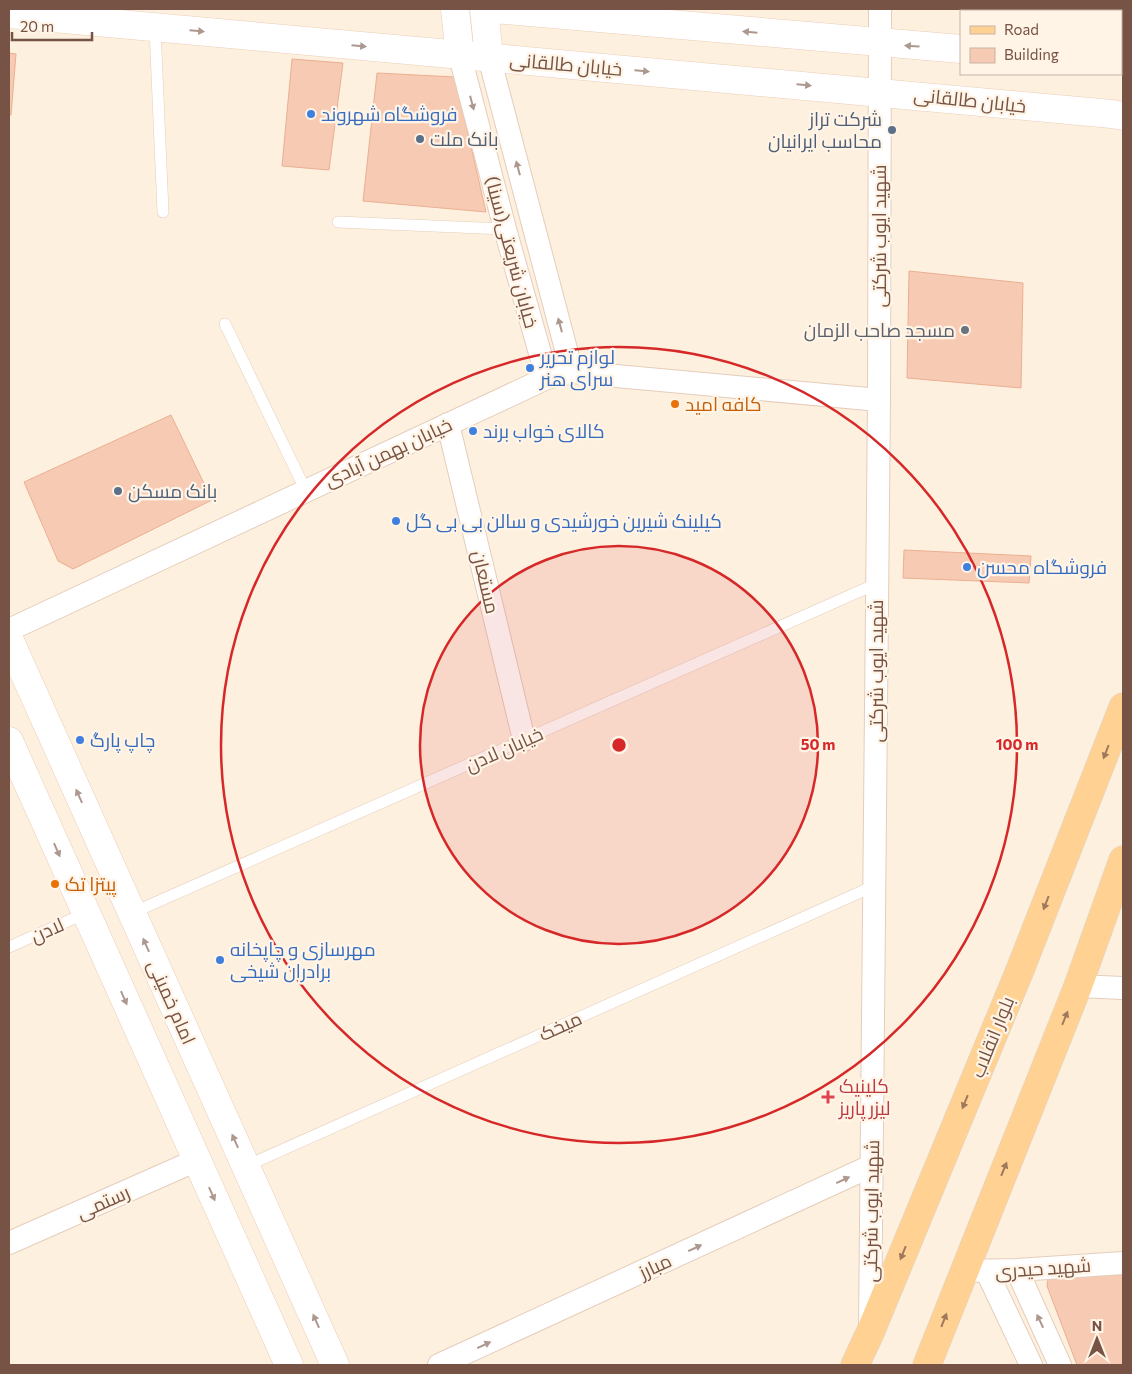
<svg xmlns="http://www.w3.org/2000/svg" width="1132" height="1374" font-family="Commissioner,Cairo,sans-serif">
  <rect width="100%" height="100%" fill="#fef0de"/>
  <path fill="#f6cab3" stroke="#ebaf92" d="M9,53L16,54L11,115H9Z
    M292,59L343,63L329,170L282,166Z
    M377,73L455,77L486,212L363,201Z
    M909,271L1023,283L1021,388L907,378Z
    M171,415L212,500L73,569L58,561L24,482Z
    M904,550L1031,556L1029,583L903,578Z
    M1123,1267V1365H1077L1047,1286L1048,1279Z"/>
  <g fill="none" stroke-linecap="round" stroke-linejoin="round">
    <defs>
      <path id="lane" d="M155,28L163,212
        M338,222L505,229
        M225,324L306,491
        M132,913L876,584
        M9,947L86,913
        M246,1166L874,886"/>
      <path id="street" d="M460,56L505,229L547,378
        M489,57L572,372
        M448,424L524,740
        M9,630L547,378L572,372L879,400
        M1078,986L1123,988
        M9,1243L197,1160
        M1017,1270L1060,1365
        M963,1271L1017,1270L1123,1263
        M987,1272L1031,1365
        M870,1328L879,400L880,9
        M439,1365L871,1166"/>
      <path id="secondary" d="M455,9L460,56
        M484,9L489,57
        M494,9L961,49
        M9,14C376,48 744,78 1112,114L1123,116
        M1121,59H1123
        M9,639L335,1365
        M9,741L289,1365"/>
      <path id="primary" d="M855,1365L870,1333L1020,970L1123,707
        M927,1365L1078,986L1123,860"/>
    </defs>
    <use href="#lane" stroke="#e5cdbc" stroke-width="12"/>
    <use href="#street" stroke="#e5cdbc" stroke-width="24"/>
    <use href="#secondary" stroke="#ebcdb9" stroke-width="29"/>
    <use href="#primary" stroke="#dbd2ce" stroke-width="29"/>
    <use href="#lane" stroke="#fff" stroke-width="11"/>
    <use href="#street" stroke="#fff" stroke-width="22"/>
    <use href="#secondary" stroke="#fff" stroke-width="28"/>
    <use href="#primary" stroke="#ffd294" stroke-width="28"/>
  </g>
  <defs><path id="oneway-solid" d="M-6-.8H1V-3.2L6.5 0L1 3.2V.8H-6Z" transform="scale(1.25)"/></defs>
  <g fill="#ad988f">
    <use href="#oneway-solid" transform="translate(197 31) rotate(5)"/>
    <use href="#oneway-solid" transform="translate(750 32) rotate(-175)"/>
    <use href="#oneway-solid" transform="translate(359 46) rotate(5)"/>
    <use href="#oneway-solid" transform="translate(912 46) rotate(-176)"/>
    <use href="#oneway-solid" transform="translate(642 71) rotate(5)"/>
    <use href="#oneway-solid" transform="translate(804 85) rotate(5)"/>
    <use href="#oneway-solid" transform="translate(472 103) rotate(75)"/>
    <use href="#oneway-solid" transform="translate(518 168) rotate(-105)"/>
    <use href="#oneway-solid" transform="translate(560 325) rotate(-105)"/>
    <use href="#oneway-solid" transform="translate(79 796) rotate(-114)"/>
    <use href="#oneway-solid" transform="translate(57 850) rotate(66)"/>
    <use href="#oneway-solid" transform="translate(146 945) rotate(-114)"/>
    <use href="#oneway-solid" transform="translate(124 998) rotate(66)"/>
    <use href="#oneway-solid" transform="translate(235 1141) rotate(-114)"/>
    <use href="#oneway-solid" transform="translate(843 1180) rotate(-25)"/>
    <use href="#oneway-solid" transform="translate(212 1194) rotate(66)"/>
    <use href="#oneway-solid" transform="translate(695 1248) rotate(-25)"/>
    <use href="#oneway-solid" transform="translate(316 1321) rotate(-114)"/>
    <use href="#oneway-solid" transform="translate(1040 1321) rotate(-115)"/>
    <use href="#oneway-solid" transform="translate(484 1345) rotate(-25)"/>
  </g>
  <g fill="#9f795c">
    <use href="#oneway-solid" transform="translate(1106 752) rotate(111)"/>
    <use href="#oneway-solid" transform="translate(1046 903) rotate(111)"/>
    <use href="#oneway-solid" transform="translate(1065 1018) rotate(-68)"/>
    <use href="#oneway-solid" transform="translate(965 1102) rotate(112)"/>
    <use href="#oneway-solid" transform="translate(1004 1169) rotate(-68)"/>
    <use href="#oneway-solid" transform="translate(903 1253) rotate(112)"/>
    <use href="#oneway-solid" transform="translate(944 1320) rotate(-69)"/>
  </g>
  <circle cx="619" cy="745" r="199" fill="#d62828" fill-opacity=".12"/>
  <g fill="none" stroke="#d62828" stroke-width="2.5">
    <circle cx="619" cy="745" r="199"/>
    <circle cx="619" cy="745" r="398"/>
  </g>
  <g fill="#3f7fe0" stroke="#fff4e6" stroke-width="2">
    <circle cx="311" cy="114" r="5"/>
    <circle cx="530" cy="368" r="5"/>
    <circle cx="473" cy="431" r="5"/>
    <circle cx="396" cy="521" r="5"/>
    <circle cx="967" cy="567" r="5"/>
    <circle cx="80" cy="740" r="5"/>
    <circle cx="220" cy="960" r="5"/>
  </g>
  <g fill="#5c6f8a" stroke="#fff4e6" stroke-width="2">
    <circle cx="892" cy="130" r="5"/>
    <circle cx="420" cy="139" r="5"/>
    <circle cx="118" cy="491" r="5"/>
  </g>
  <circle fill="#6b7280" stroke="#fff4e6" stroke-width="2" cx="965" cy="330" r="5"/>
  <g fill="#e8710a" stroke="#fff4e6" stroke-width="2">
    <circle cx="675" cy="404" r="5"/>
    <circle cx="55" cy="884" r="5"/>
  </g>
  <path fill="#e0444e" stroke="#fff4e6" stroke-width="2" d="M825.5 1089.5h5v5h5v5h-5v5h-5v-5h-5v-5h5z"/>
  <g text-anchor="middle" stroke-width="4.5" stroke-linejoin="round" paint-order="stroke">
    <g font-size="19" fill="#765344" stroke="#fff4e6">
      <text transform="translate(566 64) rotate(5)" y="7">خیابان طالقانی</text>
      <text transform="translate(970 100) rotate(6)" y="7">خیابان طالقانی</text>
      <text transform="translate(879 236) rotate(-90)" y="7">شهید ایوب شرکتی</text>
      <text transform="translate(512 252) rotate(75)" y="7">خیابان شریعتی(سینا)</text>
      <text transform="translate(388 452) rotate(-25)" y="7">خیابان بهمن آبادی</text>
      <text transform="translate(486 582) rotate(77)" y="7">مستعان</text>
      <text transform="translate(876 671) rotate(-90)" y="7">شهید ایوب شرکتی</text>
      <text transform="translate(504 749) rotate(-24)" y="7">خیابان لادن</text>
      <text transform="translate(47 930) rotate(-24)" y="7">لادن</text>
      <text transform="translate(172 1002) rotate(66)" y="7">امام خمینی</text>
      <text transform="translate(560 1026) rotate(-24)" y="7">میخک</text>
      <text transform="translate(992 1037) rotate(-68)" y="7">بلوار انقلاب</text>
      <text transform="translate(103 1202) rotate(-24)" y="7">رستمی</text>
      <text transform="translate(871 1211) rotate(-89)" y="7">شهید ایوب شرکتی</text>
      <text transform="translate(655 1266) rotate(-25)" y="7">مبارز</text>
      <text transform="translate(1043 1268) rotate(-4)" y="7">شهید حیدری</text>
    </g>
    <g font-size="19" fill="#366cbe" stroke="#fff4e6" text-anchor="start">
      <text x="321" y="121">فروشگاه شهروند</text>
      <text x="540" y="364">لوازم تحریر<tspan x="540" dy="22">سرای هنر</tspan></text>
      <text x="483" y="438">کالای خواب برند</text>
      <text x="406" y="528">کیلینک شیرین خورشیدی و سالن بی بی گل</text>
      <text x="977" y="574">فروشگاه محسن</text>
      <text x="90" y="747">چاپ پارگ</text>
      <text x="230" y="956">مهرسازی و چاپخانه<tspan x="230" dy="22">برادران شیخی</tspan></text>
    </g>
    <g font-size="19" fill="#4e5e75" stroke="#fff4e6" text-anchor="start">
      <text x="882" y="126" text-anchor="end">شرکت تراز<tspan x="882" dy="22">محاسب ایرانیان</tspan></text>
      <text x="430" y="146">بانک ملت</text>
      <text x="128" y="498">بانک مسکن</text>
    </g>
    <g font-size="19" fill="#5b616d" stroke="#fff4e6" text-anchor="end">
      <text x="955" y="337">مسجد صاحب الزمان</text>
    </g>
    <g font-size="19" fill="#c56008" stroke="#fff4e6" text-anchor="start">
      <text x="685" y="411">کافه امید</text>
      <text x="65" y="891">پیتزا تک</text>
    </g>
    <g font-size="19" fill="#be3a42" stroke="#fff4e6" text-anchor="start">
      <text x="839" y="1093">کلینیک<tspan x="839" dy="22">لیزر پاریز</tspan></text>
    </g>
  </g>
  <circle cx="619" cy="745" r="8" fill="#d62828" stroke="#fff4e6" stroke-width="2.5"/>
  <g font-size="15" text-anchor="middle" font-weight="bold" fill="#d62828" stroke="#fff4e6" stroke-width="4.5" stroke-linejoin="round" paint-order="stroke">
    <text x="818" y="750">50 m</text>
    <text x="1017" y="750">100 m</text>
  </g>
  <rect width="1132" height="1374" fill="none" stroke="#765344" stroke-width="20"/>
  <rect x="960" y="10" width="162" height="65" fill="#fff4e6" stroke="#c8b4a5"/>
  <rect x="970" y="26" width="25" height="8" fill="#ffd294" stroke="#c8b4a5"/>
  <text x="1004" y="35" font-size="15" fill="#765344">Road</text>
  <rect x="970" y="48" width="25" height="15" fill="#f6cab3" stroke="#c8b4a5"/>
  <text x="1004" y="60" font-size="15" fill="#765344">Building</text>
  <g transform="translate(1097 1339)" stroke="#fff4e6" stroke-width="4" paint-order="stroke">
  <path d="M0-4L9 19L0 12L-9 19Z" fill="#765344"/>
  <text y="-8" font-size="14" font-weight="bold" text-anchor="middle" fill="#765344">N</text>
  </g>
  <path d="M12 32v8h80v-8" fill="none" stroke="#765344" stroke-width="2.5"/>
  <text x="20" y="32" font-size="15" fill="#765344" stroke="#fff4e6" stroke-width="4" paint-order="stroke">20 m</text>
</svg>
